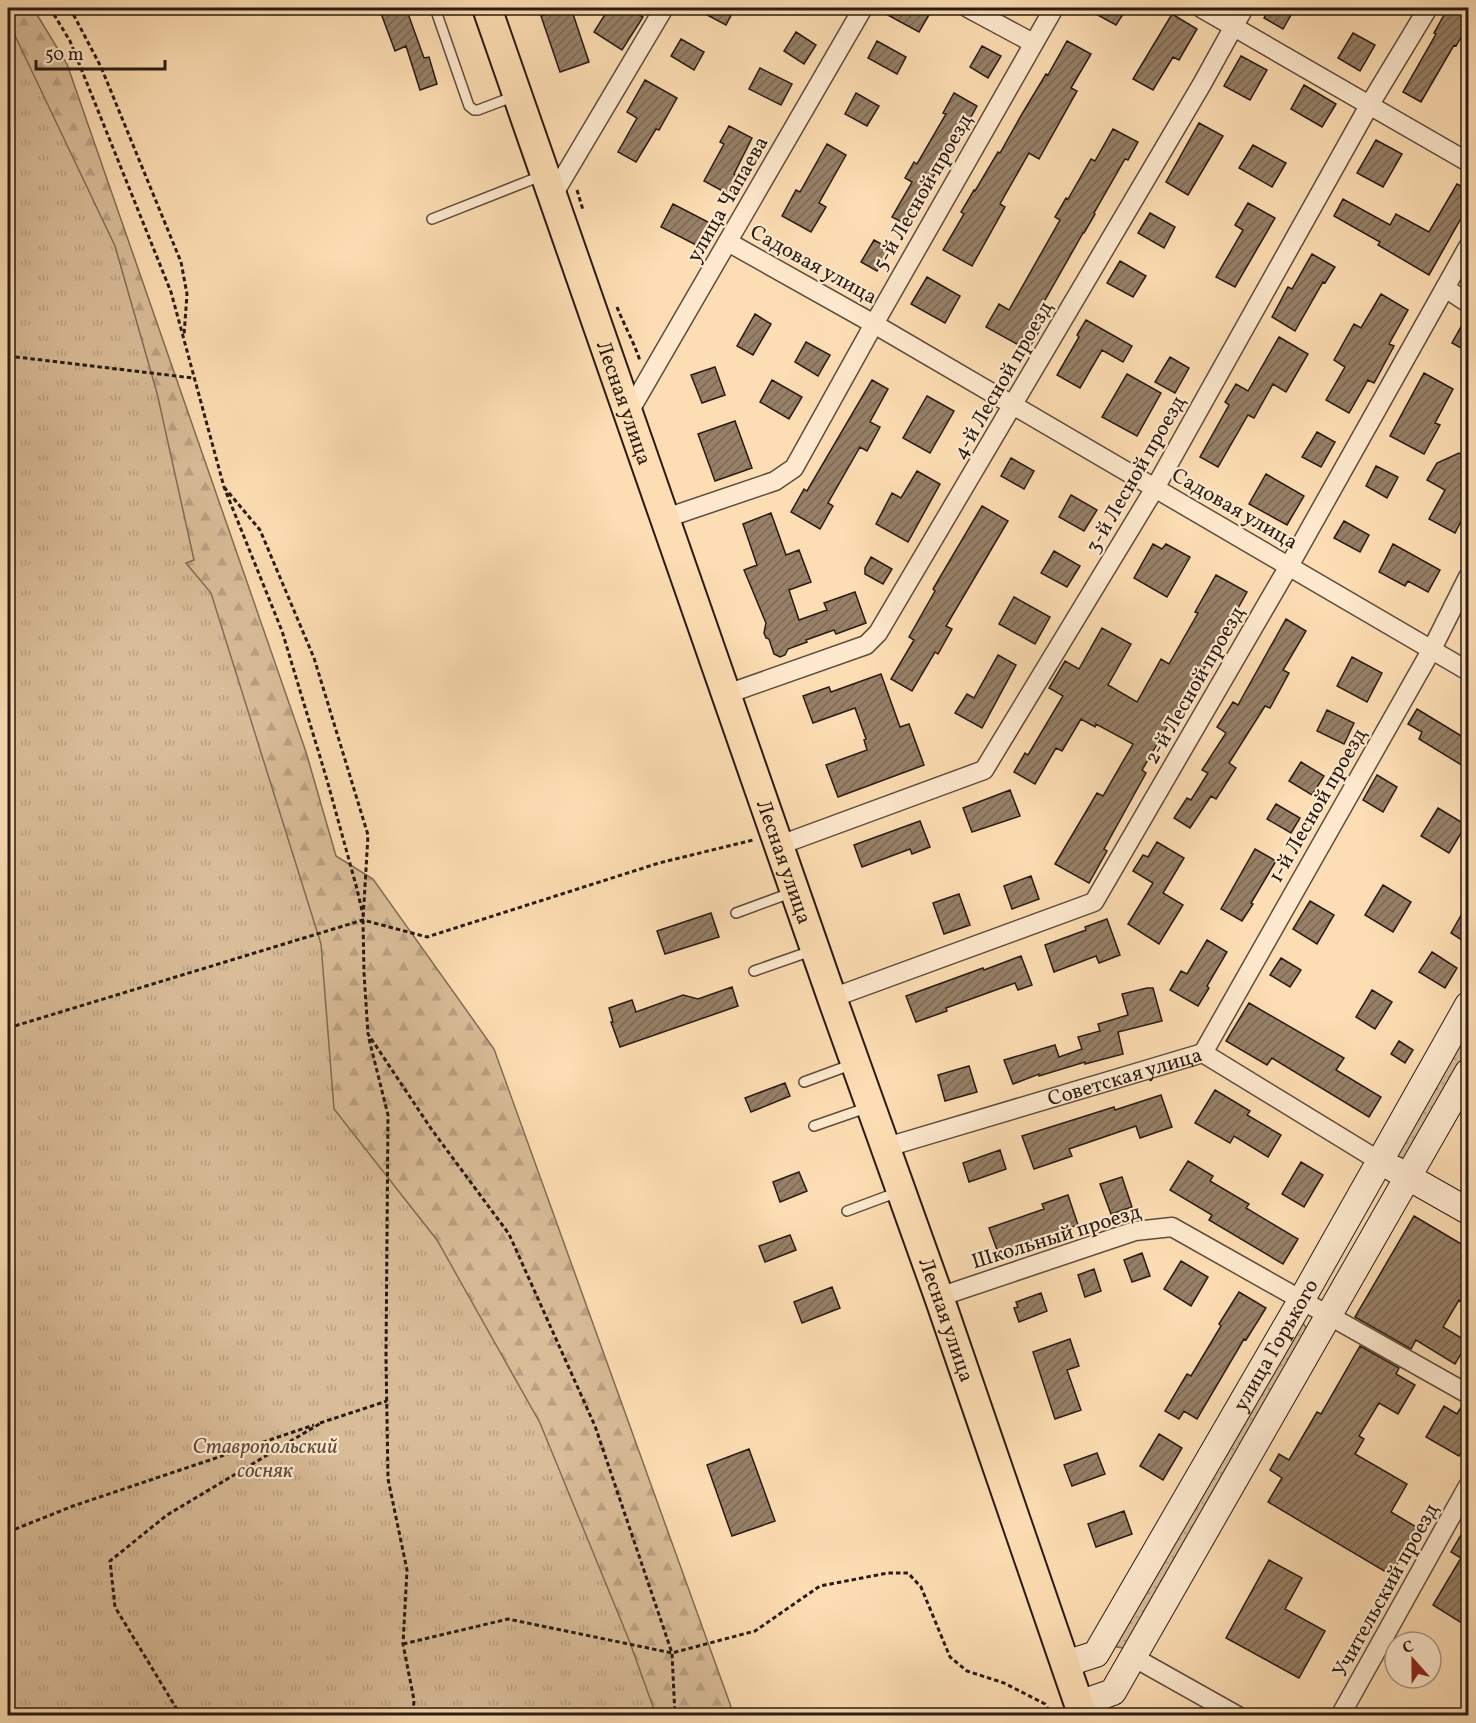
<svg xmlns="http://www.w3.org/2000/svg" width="1476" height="1723" font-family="Vollkorn,serif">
  <defs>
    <pattern id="grass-dots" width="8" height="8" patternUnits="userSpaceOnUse" patternTransform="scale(1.5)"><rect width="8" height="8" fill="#d9bc98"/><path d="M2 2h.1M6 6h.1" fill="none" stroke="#baa182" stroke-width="1.8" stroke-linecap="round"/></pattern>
    <pattern id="forest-firs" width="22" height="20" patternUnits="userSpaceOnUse" patternTransform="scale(1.5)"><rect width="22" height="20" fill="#d9bc98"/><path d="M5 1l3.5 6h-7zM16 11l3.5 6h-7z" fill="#baa182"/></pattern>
    <pattern id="park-tufts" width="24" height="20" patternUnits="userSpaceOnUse" patternTransform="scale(1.5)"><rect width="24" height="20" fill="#d9bc98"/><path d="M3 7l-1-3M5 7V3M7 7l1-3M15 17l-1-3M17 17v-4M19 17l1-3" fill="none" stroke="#baa182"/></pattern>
    <pattern id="building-hatch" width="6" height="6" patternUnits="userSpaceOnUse" patternTransform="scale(1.5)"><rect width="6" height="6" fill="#978067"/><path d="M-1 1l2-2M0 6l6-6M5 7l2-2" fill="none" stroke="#7b6854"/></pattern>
  </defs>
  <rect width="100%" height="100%" fill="#fdddb3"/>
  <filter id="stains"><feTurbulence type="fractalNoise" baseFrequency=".00333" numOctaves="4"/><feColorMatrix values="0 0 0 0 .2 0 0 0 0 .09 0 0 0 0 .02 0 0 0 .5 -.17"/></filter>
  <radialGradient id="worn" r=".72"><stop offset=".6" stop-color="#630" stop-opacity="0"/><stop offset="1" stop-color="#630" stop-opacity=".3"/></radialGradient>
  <path fill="url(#grass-dots)" stroke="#816c56" stroke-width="1.5" d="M1468,1021V1049L1405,1161L1401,1163L1393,1153Z
    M1299,1323H1303L1307,1329L1126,1645L1123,1648L1117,1647L1114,1642Z"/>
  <path fill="url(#forest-firs)" stroke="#816c56" stroke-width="1.5" d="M8,8H33L67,64L306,752L336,856L373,879L494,1049L734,1715L8,1716Z"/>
  <path fill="url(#park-tufts)" stroke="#816c56" stroke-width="1.5" d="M8,21L115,246L157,393L194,560L186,563L211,593L321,944L334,1109L437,1240L540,1423L629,1640L656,1715H8Z"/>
  <path fill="url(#building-hatch)" stroke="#291b14" stroke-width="1.5" d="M379,8H406L424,58L429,57L437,84L420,90L406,46L395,51Z
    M566,8H571L589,62L560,72L541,16Z
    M609,8H627L643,17L622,50L594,32Z
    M694,8H735L726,25Z
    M875,8H933L919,32Z
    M1085,8H1127L1116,25Z
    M1270,8H1295L1283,29L1264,18Z
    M1448,8H1457L1468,14V25L1456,46L1454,45L1421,102L1403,92L1436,34L1434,33Z
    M1172,14L1197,29L1179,60L1173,57L1153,90L1133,79Z
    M796,32L816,45L804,64L784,51Z
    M1353,33L1375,45L1360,71L1338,58Z
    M681,39L704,52L694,70L671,56Z
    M877,41L906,57L897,74L868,58Z
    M1067,41L1091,54L1071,88L1077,91L1039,159L1029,153L1000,204L1005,207L972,266L943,250L964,214L961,212L974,190L975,191L998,152L1000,153L1022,114L1046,74L1048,75Z
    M982,46L1001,56L988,78L970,67Z
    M1241,56L1267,70L1250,100L1224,86Z
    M760,68L792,84L781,105L749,89Z
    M645,80L677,98L659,130L656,129L636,162L618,152L637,118L627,112Z
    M1304,85L1336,104L1322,127L1291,109Z
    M856,93L879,106L867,126L845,114Z
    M954,93L977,106L966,126L963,124L935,174L918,204L921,205L909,226L892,217L912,182L905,178L914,162L917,164L946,114L943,113Z
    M1199,123L1223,136L1188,195L1166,182Z
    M729,126L752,138L734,174L738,176L728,194L704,181L724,144L720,142Z
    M1113,129L1138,142L1128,160L1125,159L1094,213L1095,214L1084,233H1083L1032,323L1041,328L1028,350L986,327L999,304L1009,310L1060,220L1055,217L1066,198L1068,199L1091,159L1095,161Z
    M1376,140L1402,154L1383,187L1357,173Z
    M827,144L846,155L819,203L826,207L811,232L782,216L796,190L800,192Z
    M1253,145L1286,163L1272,187L1239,168Z
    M1457,184L1468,190V206L1429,275L1378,245L1380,242L1334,216L1343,199L1390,225L1396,214L1429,232Z
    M1248,203L1275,218L1235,287L1216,277L1243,230L1235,225Z
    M673,204L712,224L700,247L661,227Z
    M1150,213L1175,227L1164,248L1138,233Z
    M874,240L890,249L877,271L861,262Z
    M1312,254L1335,267L1325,283L1323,282L1295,331L1272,317L1288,287L1292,289Z
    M1120,261L1146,276L1133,297L1107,283Z
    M927,277L960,296L945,323L911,304Z
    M1381,294L1408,310L1389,344L1394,346L1374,383L1368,380L1349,413L1326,400L1345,367L1334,360L1354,324L1361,328Z
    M755,314L771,324L753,355L737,346Z
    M1468,314V352L1452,343Z
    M1086,320L1132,346L1123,362L1102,350L1080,388L1057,375L1079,337L1077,335Z
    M1279,337L1308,354L1286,392L1273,384L1254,418L1248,415L1218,467L1200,457L1229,405L1225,402L1236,384L1248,391Z
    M806,342L830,355L818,376L795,362Z
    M1170,357L1189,368L1175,393L1155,382Z
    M715,367L725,395L702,403L691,375Z
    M1424,373L1453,389L1435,423L1440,425L1424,454L1390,436Z
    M1127,374L1161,393L1137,436L1102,417Z
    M772,380L802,397L789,419L760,402Z
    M872,380L888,389L870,422L880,427L867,451L860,447L828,503L833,506L820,529L791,512L804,489L807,491Z
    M927,396L954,411L930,453L903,438Z
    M735,421L752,468L715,481L698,434Z
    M1317,432L1335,442L1321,467L1302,457Z
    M1459,453L1468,459V508L1455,533L1429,519L1445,490L1427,480L1437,463Z
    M1011,458L1034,471L1024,489L1001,476Z
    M1376,466L1398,477L1387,498L1366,486Z
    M917,471L940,484L908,542L876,524L892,493L901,498Z
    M1266,474L1304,496L1287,525L1249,504Z
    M1071,495L1097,510L1084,531L1059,517Z
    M982,506L1008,521L946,626L952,629L938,654L935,652L912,691L891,679L914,640L909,637L935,591L933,589Z
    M771,513L786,555L799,550L811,582L789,590L799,620L827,610L824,603L855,592L866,623L836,634L834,630L806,640L807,642L788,649L785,655L780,657L774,654L769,639L766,638L764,633L766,623L744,570L757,565L743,524Z
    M1344,521L1369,535L1360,552L1334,538Z
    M1153,544L1162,549L1166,544L1190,557L1167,597L1134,578Z
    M1393,544L1440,570L1428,592L1408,581L1405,586L1379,572Z
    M1054,551L1080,566L1067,587L1041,573Z
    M871,557L892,569L883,584L865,574V568Z
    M1216,575L1247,592L1201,674L1199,673L1142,770L1146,773L1104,849L1107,851L1089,883L1055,864L1097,793L1103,796L1133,744L1096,724L1095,727L1081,719L1062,751L1056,748L1035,784L1014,772L1025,753L1028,755L1063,696L1049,688L1065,661L1079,669L1102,628L1131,644L1108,685L1137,702L1161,659L1169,664L1198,613L1195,612Z
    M1014,597L1050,617L1035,644L999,624Z
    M1286,619L1306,631L1283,670L1289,673L1270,708L1265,706L1229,763L1236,768L1216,799L1211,796L1190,828L1174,818L1187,798L1191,800L1208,773L1202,770L1226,733L1217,727L1233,702L1238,705Z
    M998,655L1016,665L982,728L955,713L967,694L974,698Z
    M1352,657L1382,673L1367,702L1337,686Z
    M881,674L900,727L909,724L924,765L838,797L826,765L867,750L864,740L866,739L855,708L813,723L803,696L829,687L831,692Z
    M1417,709L1468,740V769L1419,739L1422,732L1408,724Z
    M1327,710L1354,723L1344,744L1317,731Z
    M1301,762L1324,776L1312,795L1289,781Z
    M1377,775L1397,787L1383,812L1363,800Z
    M1010,790L1020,816L972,832L963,808Z
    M1276,804L1300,818L1291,833L1267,819Z
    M1438,808L1466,825L1449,853L1421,836Z
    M920,821L930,847L912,854L910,849L862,867L854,845Z
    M1157,842L1184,858L1163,893L1183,905L1159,944L1128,924L1153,883L1133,871L1143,855L1148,857Z
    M1255,849L1276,861L1251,903L1253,904L1242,921L1221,909Z
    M1031,876L1039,899L1012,909L1004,886Z
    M1383,885L1411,902L1393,932L1365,915Z
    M959,894L970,925L944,934L933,903Z
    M1310,901L1334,915L1317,944L1293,929Z
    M1468,903V944L1451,933Z
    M711,913L719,937L665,954L657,931Z
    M1107,919L1120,955L1099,963L1096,956L1054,972L1045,945L1086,930L1085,927Z
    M1207,940L1227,952L1207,986L1209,988L1198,1006L1170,990L1181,971L1187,974Z
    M1432,952L1457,968L1445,988L1419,972Z
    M1021,956L1032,985L1018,990L1015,983L946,1008L947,1011L916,1022L906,996L983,968L984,970Z
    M1281,958L1301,970L1290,987L1270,975Z
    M732,987L738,1006L620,1047L611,1022H613L609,1008L632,1000L636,1012L683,995L698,999Z
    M1147,988H1153L1162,1021L1118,1032L1123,1054L1085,1064V1062L1039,1076V1074L1013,1084L1004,1060L1055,1045L1059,1057L1082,1049L1078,1037L1100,1031L1098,1024L1128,1015L1122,994Z
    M1372,990L1392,1002L1375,1029L1356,1017Z
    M1249,1003L1344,1058L1336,1070L1381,1097L1369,1117L1272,1058L1267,1065L1226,1041Z
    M1399,1041L1413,1050L1405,1063L1391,1054Z
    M969,1066L977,1092L945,1101L938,1075Z
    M785,1083L790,1096L751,1112L745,1098Z
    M1215,1090L1250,1111L1247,1115L1281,1135L1268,1157L1234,1136L1230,1143L1195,1123Z
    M1161,1095L1172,1127L1140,1138L1136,1126L1069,1149L1072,1156L1034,1169L1022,1136L1114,1107L1115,1110Z
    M1000,1150L1006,1169L969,1182L963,1163Z
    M1188,1161L1213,1176L1210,1181L1249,1204L1246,1208L1298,1239L1283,1264L1209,1220L1212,1215L1170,1190Z
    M1301,1162L1323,1175L1304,1207L1282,1194Z
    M799,1172L807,1191L780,1202L773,1182Z
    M1122,1177L1132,1207L1111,1214L1100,1184Z
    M1068,1195L1078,1225L1029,1241L1032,1248L1000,1258L989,1228L1044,1209L1042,1204Z
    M1414,1216L1468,1248V1305L1459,1300L1443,1327L1468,1342L1455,1364L1416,1340L1411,1349L1355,1317Z
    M790,1235L796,1250L765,1262L759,1246Z
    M1142,1253L1150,1276L1132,1282L1124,1260Z
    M1181,1261L1208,1277L1191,1306L1164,1289Z
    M1094,1269L1101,1291L1085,1297L1078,1275Z
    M832,1287L840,1308L802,1323L794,1302Z
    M1239,1292L1266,1308L1246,1340L1244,1339L1197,1419L1184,1411L1179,1419L1165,1411L1187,1374L1191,1376L1221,1326L1219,1324Z
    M1041,1293L1047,1311L1019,1322L1014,1308L1018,1307L1016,1302Z
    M1070,1339L1079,1366L1067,1370L1081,1410L1055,1419L1033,1352Z
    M1360,1346L1399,1368L1396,1374L1415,1385L1398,1414L1379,1403L1359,1436L1364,1439L1355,1454L1407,1484L1391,1512L1418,1528L1391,1575L1268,1502L1282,1478L1270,1470L1279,1454L1289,1460L1317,1412L1321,1414Z
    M1463,1404L1468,1405V1440L1459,1456L1426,1437L1444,1406L1457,1414Z
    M1159,1434L1182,1448L1163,1480L1140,1466Z
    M749,1449L775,1521L732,1536L707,1465Z
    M1097,1453L1105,1474L1072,1486L1064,1465Z
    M1124,1511L1132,1534L1096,1547L1088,1524Z
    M1468,1523V1627L1433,1605L1461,1558L1451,1552Z
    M1269,1560L1302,1578L1285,1609L1325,1631L1299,1678L1226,1638Z"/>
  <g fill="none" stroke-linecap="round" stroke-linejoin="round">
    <defs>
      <path id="service" d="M437,8L436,11L469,106L474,110H478L515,96
        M432,219L541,176
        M736,913L793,892
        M754,971L811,951
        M804,1082L853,1064
        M814,1126L869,1107
        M847,1211L898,1192"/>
      <g id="minor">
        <path d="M968,8L1033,43"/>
        <path d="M1201,8L1468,162"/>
        <path d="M553,195L664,8"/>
        <path d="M728,242L874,324L1468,671"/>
        <path d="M1445,288L1468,303"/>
        <path d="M629,412L863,8"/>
        <path d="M666,518L775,481L794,468L874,324L1054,8"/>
        <path d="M727,694L866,645L878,633L1202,84L1244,8"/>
        <path d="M780,845L984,770L1155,488L1370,104L1428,8"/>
        <path d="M832,998L1094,902L1289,566L1468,247"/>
        <path d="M1203,1053L1432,649L1468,577"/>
        <path id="s1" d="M887,1147L1203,1053L1381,1162"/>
        <path d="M939,1297L1135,1231L1172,1227L1468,1394"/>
        <path d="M1133,1657L1238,1716"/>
        <path d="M1340,1716L1468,1486"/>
      </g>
      <g id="secondary">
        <path d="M1394,1169L1468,1211"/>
        <path id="s2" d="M1065,1664L1096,1654L1302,1299L1468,1005"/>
        <path d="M1079,1704L1113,1692L1468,1072"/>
      </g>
      <g id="primary">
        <path id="s3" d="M487,8L832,998L939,1297L1083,1716"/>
      </g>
    </defs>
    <use href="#service" stroke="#5e4c3c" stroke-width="12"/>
    <use href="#minor" stroke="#5e4c3c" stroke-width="21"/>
    <use href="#secondary" stroke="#291b14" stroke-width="28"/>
    <use href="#primary" stroke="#291b14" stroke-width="32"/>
    <path stroke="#291b14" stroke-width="3" stroke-dasharray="4.5 3" stroke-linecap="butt" d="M50,8L70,41L171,292L224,487L282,631L327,780L357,889L363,915
      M70,8L101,67L181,262L187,294L184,336
      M577,190L583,210
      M617,307C624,325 634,342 640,361
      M8,356L193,378
      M224,487L260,530L314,658L368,835L363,920L364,973L368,1034L432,1130L509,1234L595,1426L672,1653L675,1716
      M8,1028L363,920L427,937L659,863L753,840
      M369,1039L388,1115L386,1358L388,1479L407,1570L403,1644L414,1700L413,1716
      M320,1423L387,1401
      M8,1532L73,1506L314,1425
      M403,1644L508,1619L672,1653L755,1631L820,1586L888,1573H908L921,1587L950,1657L967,1671L1004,1683L1045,1704L1052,1716
      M181,1716L115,1607L110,1561L167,1515L321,1423"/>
    <use href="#service" stroke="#fee9ce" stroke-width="9"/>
    <use href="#minor" stroke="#fee9ce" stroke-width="18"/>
    <use href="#secondary" stroke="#fee9ce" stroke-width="26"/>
    <use href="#primary" stroke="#fdddb3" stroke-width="28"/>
  </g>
  <g text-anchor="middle" stroke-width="4.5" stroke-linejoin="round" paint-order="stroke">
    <g font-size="21" fill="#291b14" stroke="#fee9ce">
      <text transform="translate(922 192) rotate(-60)" y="7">5-й Лесной проезд</text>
      <text transform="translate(727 199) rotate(-60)" y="7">улица Чапаева</text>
      <text transform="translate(814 264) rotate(29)" y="7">Садовая улица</text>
      <text transform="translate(1002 380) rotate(-60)" y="7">4-й Лесной проезд</text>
      <text dy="7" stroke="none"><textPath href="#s3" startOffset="418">Лесная улица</textPath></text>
      <text transform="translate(1135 474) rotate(-60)" y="7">3-й Лесной проезд</text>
      <text transform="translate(1235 508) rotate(30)" y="7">Садовая улица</text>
      <text transform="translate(1194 685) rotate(-60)" y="7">2-й Лесной проезд</text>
      <text transform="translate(1317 805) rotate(-60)" y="7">1-й Лесной проезд</text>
      <text dy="7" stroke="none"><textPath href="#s3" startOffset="904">Лесная улица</textPath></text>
      <text dy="7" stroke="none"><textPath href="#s1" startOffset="248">Советская улица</textPath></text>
      <text transform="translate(1056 1236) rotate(-17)" y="7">Школьный проезд</text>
      <text dy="7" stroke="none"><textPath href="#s3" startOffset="1390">Лесная улица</textPath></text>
      <text dy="7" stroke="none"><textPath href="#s2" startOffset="390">улица Горького</textPath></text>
      <text transform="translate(1385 1590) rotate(-61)" y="7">Учительский проезд</text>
    </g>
    <g font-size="21" font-style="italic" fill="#5e4b3c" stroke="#fee9ce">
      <text x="265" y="1453">Ставропольский<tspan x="265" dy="24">сосняк</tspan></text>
    </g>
  </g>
  <rect width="1476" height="1723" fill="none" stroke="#fdddb3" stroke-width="30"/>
  <rect x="9" y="9" width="1458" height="1705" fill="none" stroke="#291b14" stroke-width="3"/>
  <rect x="15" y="15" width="1446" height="1693" fill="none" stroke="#291b14" stroke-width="1.5"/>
  <g transform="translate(1413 1660) rotate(339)"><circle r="28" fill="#fee9ce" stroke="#a99784" stroke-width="1.5"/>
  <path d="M0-4.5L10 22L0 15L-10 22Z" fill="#8f2418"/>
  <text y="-9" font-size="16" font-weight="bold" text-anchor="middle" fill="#291b14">С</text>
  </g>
  <path d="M36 60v9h129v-9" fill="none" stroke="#291b14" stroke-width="3"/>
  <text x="45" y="60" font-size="18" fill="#291b14" stroke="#fee9ce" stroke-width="4.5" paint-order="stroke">50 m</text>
  <rect width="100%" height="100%" filter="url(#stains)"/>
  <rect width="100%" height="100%" fill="url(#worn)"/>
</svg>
